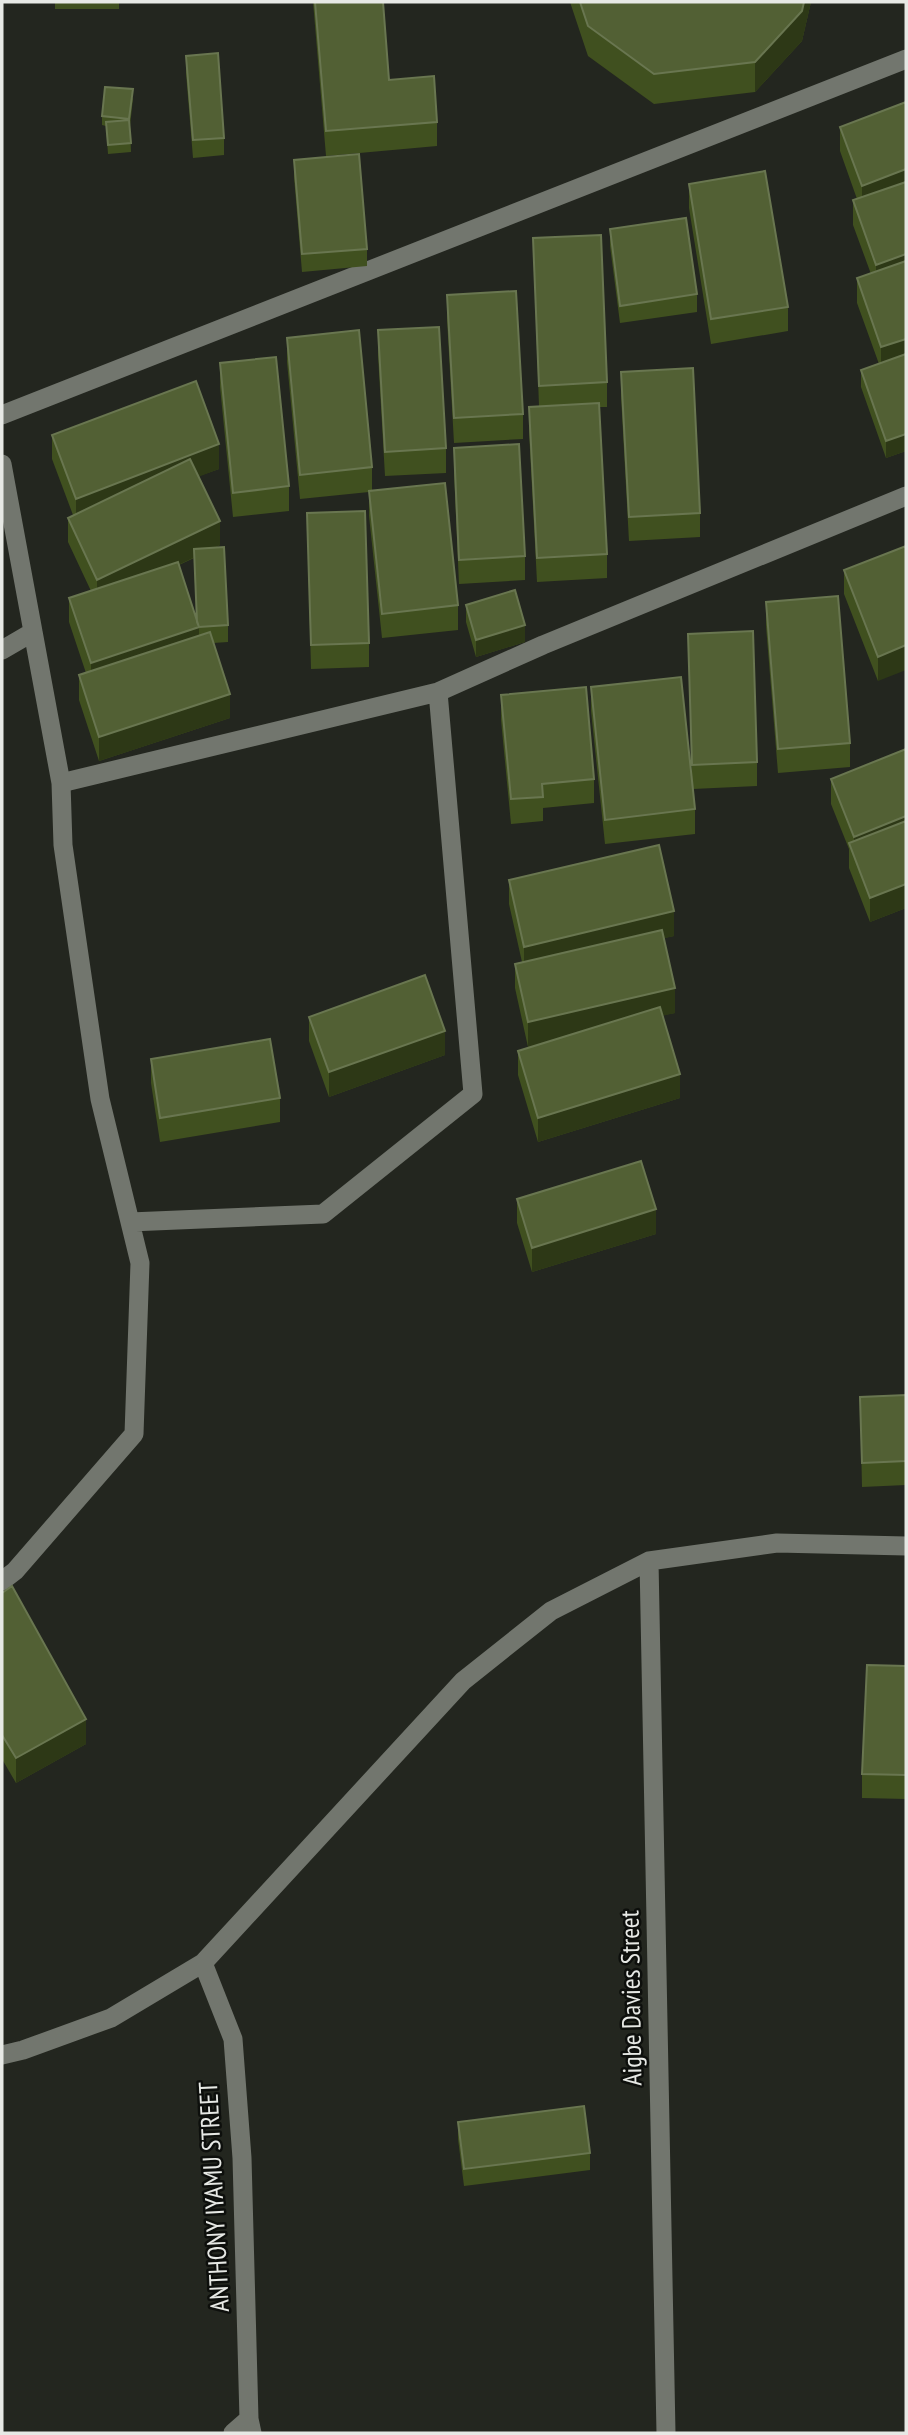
<svg xmlns="http://www.w3.org/2000/svg" width="908" height="2435" font-family="'PT Sans Narrow',sans-serif">
  <rect width="100%" height="100%" fill="#23261f"/>
  <g fill="none" stroke-linecap="round" stroke-linejoin="round">
    <path stroke="#72766e" stroke-width="19" d="M2,415L906,59
      M2,464L61,783L63,845L100,1099L140,1263L134,1434L15,1571L2,1581
      M2,650L33,632
      M61,783L438,692L543,645L906,496
      M130,1222L323,1214L473,1094L438,692
      M649,1561L666,2433
      M203,1963L233,2039L242,2158L249,2419L252,2433
      M2,2055L23,2050L111,2018L203,1963L463,1681L551,1611L649,1561L777,1543L906,1546
      M233,2433L249,2419"/>
  </g>
  <path fill="#40501f" fill-rule="evenodd" d="M55,2H119V9H55Z
    M313,2H383L389,80L437,122V146L326,156Z
    M570,2H811L802,41L755,92L654,104L588,56Z
    M186,56L224,138V155L193,158L186,73Z
    M133,98L130,126L131,152L108,154L106,126L102,125V116Z
    M906,102V451L886,458L861,387V370L879,364L857,303V278L871,274L853,225V200L857,199L840,151V127Z
    M294,160L367,249V266L302,272L294,177Z
    M689,184L788,307V331L711,344L689,208Z
    M610,229L697,294V312L620,323L610,246Z
    M533,238L607,382V407H599L607,554V578L537,582L529,431V407L539,406Z
    M447,295L523,414V439L454,443L447,319Z
    M378,330L446,448V473L385,476L378,355Z
    M287,338L372,467V491L458,605V630L382,638L369,516V492L300,499L287,362Z
    M220,363L289,486V511L233,517L220,387Z
    M621,372L700,513V537L629,541L621,396Z
    M52,435L219,469L199,476L220,545L214,548L228,625V642L213,643L230,718L99,761L79,700V675L86,673L69,622V598L91,591L68,542V518L73,515L52,459ZM194,558V566L197,619L179,565Z
    M454,448L525,556V580L459,584L454,472Z
    M307,513L369,643V667L311,669Z
    M906,546L878,681L844,594V570Z
    M766,602L850,743V767L778,773L766,626Z
    M466,605L525,642L476,657L466,622Z
    M688,634L757,762V786L693,789L695,809V834L605,844L591,711V687L692,785Z
    M501,695L594,779V803L543,808V821L511,824L501,720Z
    M906,749V908L870,922L849,868V849L831,804V779Z
    M509,880L674,936L664,938L675,1013L663,1015L680,1098L538,1142L518,1075V1051L537,1045L528,1047L515,988V964L522,962L509,904Z
    M309,1017L445,1055L329,1097L309,1041Z
    M151,1059L280,1098V1122L160,1142L151,1083Z
    M517,1199L656,1234L532,1272L517,1223Z
    M906,1395V1485L862,1487L860,1397Z
    M2,1593L86,1744L16,1783L2,1759Z
    M906,1666V1799L862,1798V1774Z
    M458,2122L590,2153V2170L464,2186L458,2139Z"/>
  <path fill="#2d3816" d="M804,2H811L802,41L755,92V62Z
    M906,169V193L862,210V186Z
    M906,254V279L876,289V265Z
    M906,339V363L881,371V347Z
    M906,434V451L886,458V441Z
    M219,444V469L76,523V499Z
    M220,521V545L97,604V580Z
    M525,625V642L476,657V640Z
    M199,627V651L91,687V663Z
    M906,645V670L878,681V657Z
    M230,694V718L99,761V737Z
    M906,816V840L854,856V837Z
    M906,884V908L870,922V898Z
    M674,911V936L524,971V947Z
    M675,988V1013L528,1047V1022Z
    M445,1031V1055L329,1097V1072Z
    M680,1074V1098L538,1142V1118Z
    M656,1209V1234L532,1272V1248Z
    M86,1719V1744L16,1783V1758Z"/>
  <path fill="#526034" stroke="#697650" stroke-width="2" d="M315,2H383L389,80L434,76L437,122L326,131Z
    M580,2H804L802,11L755,62L654,74L588,26Z
    M218,53L224,138L193,140L186,56Z
    M105,87L133,89L129,119L102,116Z
    M906,102V169L862,186L840,127Z
    M129,120L131,143L108,145L106,122Z
    M359,154L367,249L302,254L294,160Z
    M765,171L788,307L711,319L689,184Z
    M906,182V254L876,265L853,200Z
    M686,218L697,294L620,306L610,229Z
    M601,235L607,382L539,386L533,238Z
    M906,261V339L881,347L857,278Z
    M516,291L523,414L454,418L447,295Z
    M439,327L446,448L385,452L378,330Z
    M359,330L372,467L300,475L287,338Z
    M906,354V434L886,441L861,370Z
    M276,357L289,486L233,493L220,363Z
    M693,368L700,513L629,517L621,372Z
    M196,381L219,444L76,499L52,435Z
    M599,403L607,554L537,558L529,407Z
    M519,444L525,556L459,560L454,448Z
    M190,459L220,521L97,580L68,518Z
    M445,483L458,605L382,614L369,491Z
    M365,511L369,643L311,645L307,513Z
    M906,546V645L878,657L844,570Z
    M224,547L228,625L199,627L197,622L194,549Z
    M178,562L199,627L91,663L69,598Z
    M515,590L525,625L476,640L466,605Z
    M838,596L850,743L778,749L766,602Z
    M753,631L757,762L692,765L688,634Z
    M210,632L230,694L99,737L79,675Z
    M681,677L695,809L605,820L591,687Z
    M586,687L594,779L542,784L543,797L511,799L501,695Z
    M906,749V816L854,837L831,779Z
    M906,821V884L870,898L849,843Z
    M659,845L674,911L524,947L509,880Z
    M662,930L675,988L528,1022L515,964Z
    M425,975L445,1031L329,1072L309,1017Z
    M660,1007L680,1074L538,1118L518,1051Z
    M270,1039L280,1098L160,1118L151,1059Z
    M641,1161L656,1209L532,1248L517,1199Z
    M906,1395V1461L862,1463L860,1397Z
    M12,1586L86,1719L16,1758L2,1735V1593Z
    M867,1665L906,1666V1775L862,1774Z
    M584,2106L590,2153L464,2169L458,2122Z"/>
  <g text-anchor="middle" stroke-width="5" stroke-linejoin="round" paint-order="stroke">
    <g font-size="26" fill="#e7e9e5" stroke="#0d0f0c">
      <text transform="translate(631 1998) rotate(-91)" y="9">Aigbe Davies Street</text>
      <text transform="translate(214 2197) rotate(-93)" y="9">ANTHONY IYAMU STREET</text>
    </g>
  </g>
  <rect width="908" height="2435" fill="none" stroke="#e7e9e5" stroke-width="7"/>
</svg>
